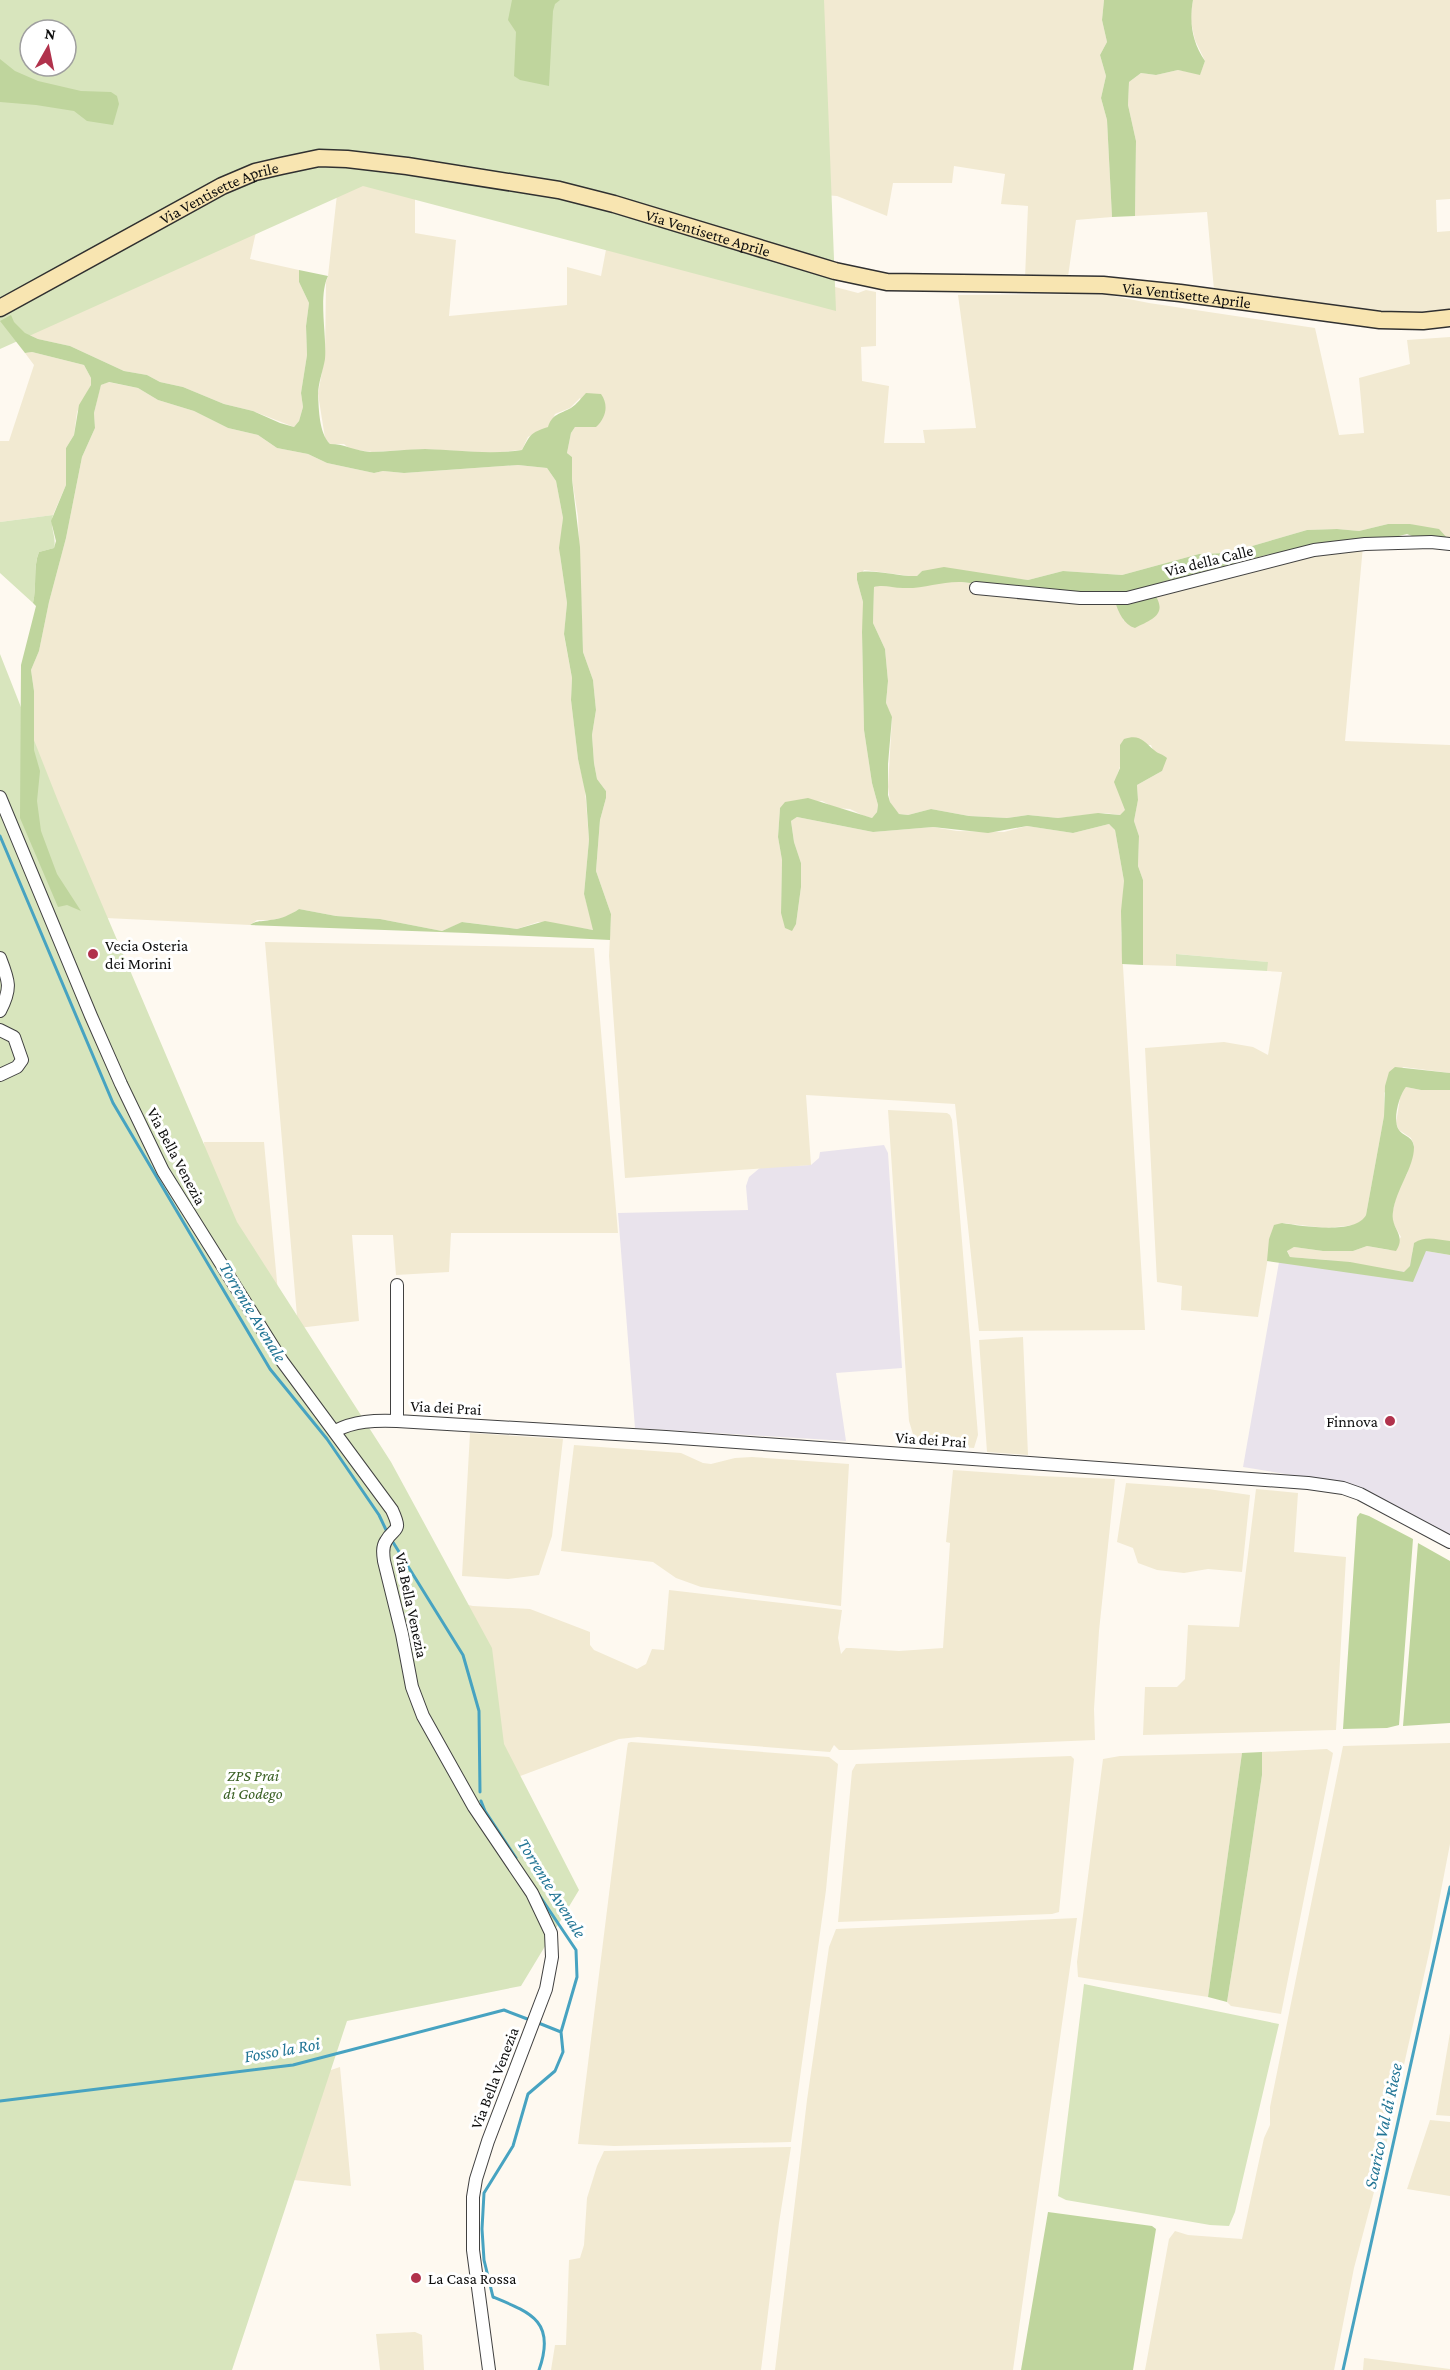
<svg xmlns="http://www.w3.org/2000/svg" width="1450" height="2370" font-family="'Crimson Pro',serif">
  <rect width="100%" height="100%" fill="#fef9f0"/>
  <path fill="#e9e3ec" d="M884,1145L888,1153L902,1368L836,1373L846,1441L635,1428L618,1213L748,1210L746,1186L749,1177L761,1167L811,1165L819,1158L820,1152Z
    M1426,1251L1450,1255V1535L1354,1485L1243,1467L1279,1262L1296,1263Z"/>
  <path fill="#f2ead2" d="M578,0H1104L1102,20L1107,42L1100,55L1106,76L1101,98L1107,120L1112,217L1076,220L1068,277L1025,278L1028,206L1001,204L1005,174L954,166L952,183H893L887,216L837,196L797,193Z
    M1193,0H1450V199L1436,200L1437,232L1450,231V312L1394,315L1214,290L1207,212L1135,216L1136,141L1128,105L1129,82L1141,73L1156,75L1178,70L1200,74L1205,61L1195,40L1190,18Z
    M340,167L415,176V233L456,240L449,316L567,305V267L601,276L613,213L820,283L858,293L866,290L876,292V346L861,347L862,381L889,386L884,443H925L923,430L976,428L958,295L1104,294L1149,303L1315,328L1339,435L1364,433L1359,378L1410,364L1407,340L1450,337V542L1410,524H1388L1359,531L1337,529L1307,530L1228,553L1199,554L1122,575L1063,571L1028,580L973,573L922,571L917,576H910L864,570L857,580L863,602L864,618L862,632L864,730L872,783L878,805L877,812L872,818L864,816L850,809L835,808L822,801L780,808L778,837L782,860L781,913L796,924L801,887V863L794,842L791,821L797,817L873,832L933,827L957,831L1004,832L1027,826L1073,833L1109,824L1115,830L1124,881L1121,933L1145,1330L979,1331L955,1104L806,1095L811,1165L625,1178L609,956L611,914L596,871L600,820L606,798V791L597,779L594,763L592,735L596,710L593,680L583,652L578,517L572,479V457L567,453L571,433L575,427H596L580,398L570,408L555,414L549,427L528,437L522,450L491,453L424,449L372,452L350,449L344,444H330L325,438L318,394L325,355L326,282L328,276Z
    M267,182L250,259L299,270V282L309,303L306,326L307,355L301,393L303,407L299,421L294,427L253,411L224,404L183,387L160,382L147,375L124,371L70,346L38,339L25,333Z
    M32,352L84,365L91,378V385L77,412L74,435L66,448V485L53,515L0,522V441H9L34,365L25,353Z
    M108,382L138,388L158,400L194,411L228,428L258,435L277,448L308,454L327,463L374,473L383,471L404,473L518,465L547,468L556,481L563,518L560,555L567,603L564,635L572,678L571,700L578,759L585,789L589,840L584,894L594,930L538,922L517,929L463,922L442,931L380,919L336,916L299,909L286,917L272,920H257L250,925L106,918L34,750V691L31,670L39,651L49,602L66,538L82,457L95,428L94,413L99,392L101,385Z
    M1363,546L1345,741L1450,745V1073L1403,1067L1384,1093V1116L1366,1215L1363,1222L1356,1225L1326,1228L1282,1223L1269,1239L1270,1246L1258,1317L1181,1310L1182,1286L1157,1282L1145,1048L1224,1042L1253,1047L1268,1055L1282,972L1267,971V962L1177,954L1176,966L1143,965V880L1138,866L1139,836L1134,821L1138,800L1137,785L1162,771L1151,745H1120L1122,761L1117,775L1126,810L1120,815L1105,813L1058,818L1028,815L1007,818L969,816L931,809L908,815L899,814L894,809L890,802L888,787L892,718L886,704L888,681L885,649L873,623L874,587L880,585L903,588L948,581L962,582L1115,601L1124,621L1157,586L1163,582L1266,555L1303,549Z
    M265,942L594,948L618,1233H451L449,1272L396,1275L393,1235H352L359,1321L298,1328Z
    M1406,1087L1421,1090H1450V1241L1414,1243L1410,1266L1405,1272L1327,1260L1290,1257L1287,1250L1294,1247L1323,1251H1353L1367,1246L1389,1250L1401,1237L1393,1223L1392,1215L1397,1192L1407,1174L1414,1145L1411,1138L1399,1130L1396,1123L1401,1092Z
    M888,1110L947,1113L950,1115L952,1120L978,1435L974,1448L916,1444L909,1421Z
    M204,1142H264L280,1314L212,1237Z
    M1023,1337L1028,1455L987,1452L979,1340Z
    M470,1433L563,1439L552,1536L539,1575L508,1579L462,1576Z
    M574,1445L681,1453L703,1463L711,1464L735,1458L752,1457L849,1464L841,1606L701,1587L676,1578L653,1562L561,1551Z
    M953,1470L1039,1476L1115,1479L1099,1631L1094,1709L1095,1740L852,1750H839L834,1745L830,1752L638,1737L619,1739L491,1787L450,1601L473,1606L530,1609L590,1632V1645L594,1650L637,1669L646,1664L652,1649L664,1650L669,1590L842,1610L838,1638L841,1654L846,1648H851L899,1651L943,1648L950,1543L946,1542Z
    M1126,1483L1208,1489L1250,1495L1242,1572L1208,1569L1184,1573L1157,1570L1138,1563L1133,1548L1117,1542Z
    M1256,1489L1298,1493L1294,1552L1346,1557L1336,1730L1143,1735L1145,1687H1177L1185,1679L1188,1625L1239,1627Z
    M631,1742L829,1757L838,1764L826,1890L791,2142L614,2146L578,2144L627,1749L628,1743Z
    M1450,1743V1844L1429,1953L1384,2154L1354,2268L1334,2370H1145L1169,2239L1175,2231L1188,2235L1242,2239L1264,2138L1270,2125V2107L1343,1746Z
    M1327,1749L1333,1753L1281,2014L1231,2006L1227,2002L1249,1863L1262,1775V1752Z
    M1242,1753L1208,1997L1078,1977L1077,1962L1103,1759L1120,1756Z
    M1071,1756L1074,1759L1059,1912L1052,1914L838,1922L852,1771L856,1764Z
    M1077,1918L1013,2370H775L807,2100L829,1947L836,1929Z
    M1450,2033V2116L1436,2115Z
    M340,2067L351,2186L284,2179L316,2075Z
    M1430,2120L1450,2122V2196L1407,2189Z
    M791,2147L779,2223L761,2370H551L555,2345H566L569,2260L580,2258L584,2245L587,2198L597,2166L604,2151Z
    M415,2332L422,2335L424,2370H380L376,2334Z
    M1364,2358L1450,2369V2370H1363Z"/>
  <path fill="#d8e5bd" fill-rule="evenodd" d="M0,0H824L836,311L363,186L0,349ZM30,30H66V66H30Z
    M53,515C49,527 57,537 54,548L39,552C33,565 37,587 33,603L0,573V522Z
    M0,654L58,801L237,1222L391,1462L492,1648L504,1744L579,1890L521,1986L347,2021L232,2370H0Z
    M1176,954L1268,962L1267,971L1176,966Z
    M1084,1984L1279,2024L1235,2212L1229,2226L1210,2225L1066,2200L1058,2196Z"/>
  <path fill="#bfd59d" d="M512,0H560L555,4L553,11L549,86L520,80L514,76L516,32L508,20Z
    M1104,0H1193C1189,22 1192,42 1205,61L1200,75L1178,70L1156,75L1141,73L1129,82L1128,105L1136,141L1135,216L1112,217L1107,120L1101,98L1106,76L1100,55L1107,42L1102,20Z
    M0,59L15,71L38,81L81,91L111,92L117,96L119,104L113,125L87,121L74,111L36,105L0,102Z
    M299,270L328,276C318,297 327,335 325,359C323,371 318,383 318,395C319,410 319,433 330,444C345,444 355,451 370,452C387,452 407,449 425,449C458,450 489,455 522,450C531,434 530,433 548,427C552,414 560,414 571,408C577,404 581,398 586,393L601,394C609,405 606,418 596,427H575L571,433L567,453L572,457V479L580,547L583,652L593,680L596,710L592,735L594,763L597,779L606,791V798L600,820L596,871L611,914L610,940L467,933L250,925C257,920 261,922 270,920C281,919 290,915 299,909L336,916L380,919L442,931L462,922L517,929L545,921L593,930L584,894L589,840L586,796L578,759L571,700L572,678L564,634L567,603L559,548L563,518L556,481L547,468L518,465L404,473L383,471L374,473L327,463L308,454L277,448L258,435L228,428L194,411L158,400L138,388L109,382L101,385L94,413L95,428L82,457L66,538L49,602L39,651L31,670L34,691V750L40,771L37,801L41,831L57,874L81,911L67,905L58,907L20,818L21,665L36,606L33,603C37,587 33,566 39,552L54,548L56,541L51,521L66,485V448L74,435L79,405L91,385V378L84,365L32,352L25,353L0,321L11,315L14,322L25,333L38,339L70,346L124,371L147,375L160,382L183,387L224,404L253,411L280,423L294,427L299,421L303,407L301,393L307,355L306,326L309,303L299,282Z
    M1388,524H1410L1439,529L1449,540L1437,546L1407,534L1375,542L1303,549L1266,555L1163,582L1157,586L1153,592C1169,614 1153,619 1135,628C1124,625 1118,612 1115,601L962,582C942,581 923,589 903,588C892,588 884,584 874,587L873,623L885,649L888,681L886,703L892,717L888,764V795L890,802L899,814L908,815L931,809L969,816L1007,818L1028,815L1058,818L1098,813L1120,815L1125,810L1114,782L1120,768V745L1124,739C1140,734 1143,741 1154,750C1158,754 1163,754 1167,758L1162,771L1137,785L1138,800L1134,821L1139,836L1138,866L1143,880V965L1122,964L1121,911L1124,881L1115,830L1109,824L1073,833L1027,826L988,833L933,827L873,832L797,817L791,821L794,842L801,863V887L796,924L792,931L785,928L781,913L782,860L778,837L780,808L785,802L808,798L872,818L877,812L878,805L872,783L864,730L862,632L863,602L857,580V573C870,568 901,577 917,576L922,571L944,567L1028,580L1063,571L1122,575L1199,554L1228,553L1307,530L1337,529L1359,531Z
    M1395,1067L1450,1073V1090H1421L1406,1087C1399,1095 1392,1121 1399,1130C1404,1137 1413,1136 1414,1147C1414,1168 1396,1189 1393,1212C1390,1229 1407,1234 1396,1251L1367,1246L1353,1251H1323L1294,1247L1287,1251L1290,1257L1350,1262L1404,1272L1410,1266L1414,1243C1427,1235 1436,1240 1450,1241V1255L1426,1251L1413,1282L1267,1261L1269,1239L1274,1225L1282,1223C1302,1226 1356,1235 1366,1215L1384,1116L1385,1086L1389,1072Z
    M1360,1513L1369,1516L1413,1539L1399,1725L1387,1728L1343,1729L1357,1517Z
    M1418,1543L1450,1561V1723L1403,1726Z
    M1262,1752V1775L1249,1863L1227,2002L1208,1997L1242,1753Z
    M1048,2212L1152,2226L1156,2229L1133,2370H1021Z"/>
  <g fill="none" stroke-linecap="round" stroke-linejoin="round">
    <path stroke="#47a3c1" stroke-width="3" d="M0,836L113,1103L270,1369L327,1439L379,1515L388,1534
      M391,1539L463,1655L479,1711L480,1792
      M481,1801L485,1811L516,1858
      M537,1892L576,1950L577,1977L561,2032L563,2052L555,2071L528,2094L513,2146L484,2193L482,2229L484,2260L493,2297C532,2313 556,2322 539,2370
      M536,2022L561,2032
      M0,2101L293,2065L504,2010L530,2020
      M1343,2370L1450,1887"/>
    <defs>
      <path id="minor" d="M976,588L1080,598H1127L1314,550L1365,544L1431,542L1450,544
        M0,797L91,1016L121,1084L163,1171L282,1361L392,1510C403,1534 394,1526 386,1541C382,1547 383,1554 384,1561L402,1634L412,1687L423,1716L474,1807L532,1893L551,1933L552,1957L546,1989L488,2141L476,2179L473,2197V2250L489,2370
        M0,958C9,981 12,988 0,1011
        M0,1030L14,1037L22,1060L17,1067L0,1075
        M397,1421V1285
        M335,1431C354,1421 375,1420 397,1421L666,1437L1308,1483L1343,1488L1360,1494L1450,1542"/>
      <g id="secondary">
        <path id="s1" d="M0,308L222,186L255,172L281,166L319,158L347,159L407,166L559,190L614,204L835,271L887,282L1103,285L1180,293L1380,320L1423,321L1450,318"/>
      </g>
    </defs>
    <use href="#minor" stroke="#414141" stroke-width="14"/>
    <use href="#secondary" stroke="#303030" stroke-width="19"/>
    <use href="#minor" stroke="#fff" stroke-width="12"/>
    <use href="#secondary" stroke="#f8e5b1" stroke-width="16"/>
  </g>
  <g fill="#b1324c" stroke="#fff" stroke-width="2">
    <circle cx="93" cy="954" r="6"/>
    <circle cx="1390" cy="1421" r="6"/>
    <circle cx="416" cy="2278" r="6"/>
  </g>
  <g text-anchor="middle" stroke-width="6" stroke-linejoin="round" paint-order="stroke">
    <g font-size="16" fill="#0e0e0e" stroke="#fff">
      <text dy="6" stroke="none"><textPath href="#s1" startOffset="248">Via Ventisette Aprile</textPath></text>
      <text dy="6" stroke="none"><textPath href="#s1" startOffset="752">Via Ventisette Aprile</textPath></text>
      <text dy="6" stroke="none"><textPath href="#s1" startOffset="1238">Via Ventisette Aprile</textPath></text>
      <text transform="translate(1209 560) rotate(-14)" y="6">Via della Calle</text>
      <text transform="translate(177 1156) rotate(62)" y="6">Via Bella Venezia</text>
      <text transform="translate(446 1407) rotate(3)" y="6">Via dei Prai</text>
      <text transform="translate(931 1439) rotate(4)" y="6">Via dei Prai</text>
      <text transform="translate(412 1605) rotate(78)" y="6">Via Bella Venezia</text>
      <text transform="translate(494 2078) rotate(-69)" y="6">Via Bella Venezia</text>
    </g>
    <g font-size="16" fill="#0e0e0e" stroke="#fff" text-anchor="start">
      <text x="105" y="951">Vecia Osteria<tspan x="105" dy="18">dei Morini</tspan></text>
      <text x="1378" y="1427" text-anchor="end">Finnova</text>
      <text x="428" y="2284">La Casa Rossa</text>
    </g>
    <g font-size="16" font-style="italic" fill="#3a6024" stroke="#fff">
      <text x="253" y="1781">ZPS Prai<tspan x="253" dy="18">di Godego</tspan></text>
    </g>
    <g font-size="18" font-style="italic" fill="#227595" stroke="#fff">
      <text transform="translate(253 1312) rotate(59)" y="6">Torrente Avenale</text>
      <text transform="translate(552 1888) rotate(58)" y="6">Torrente Avenale</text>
      <text transform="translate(282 2050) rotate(-10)" y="6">Fosso la Roi</text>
      <text transform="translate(1383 2126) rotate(-78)" y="6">Scarico Val di Riese</text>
    </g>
  </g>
  <g transform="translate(48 48) rotate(9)"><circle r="28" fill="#ffffff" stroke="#9f9f9f" stroke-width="1.5"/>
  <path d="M0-4.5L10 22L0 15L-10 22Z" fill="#b1324c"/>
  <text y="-9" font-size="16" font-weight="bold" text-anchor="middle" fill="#0e0e0e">N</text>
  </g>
</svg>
